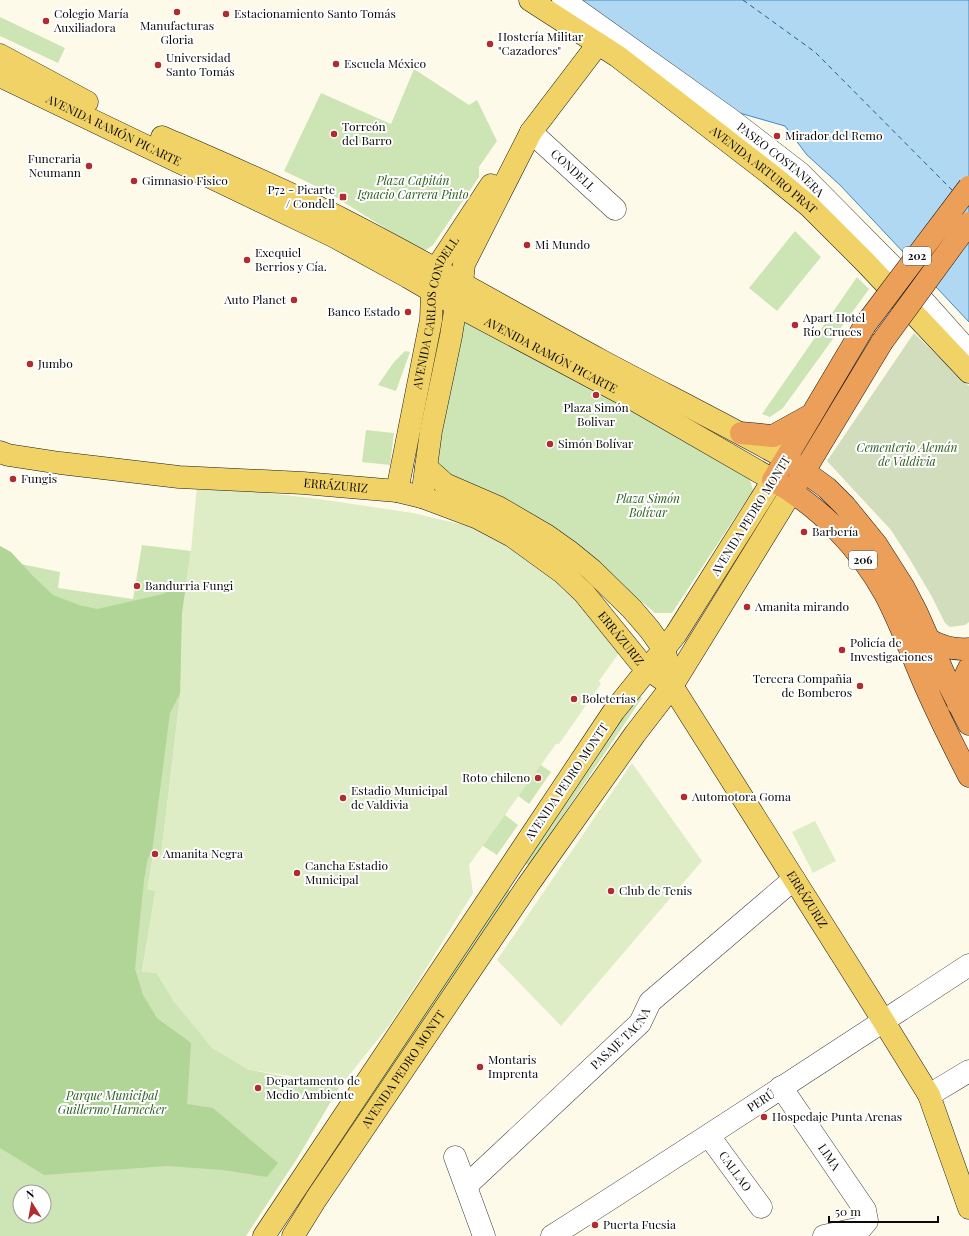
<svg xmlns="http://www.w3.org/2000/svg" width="969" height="1236" font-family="'Playfair Display',serif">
  <rect width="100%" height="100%" fill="#fefae9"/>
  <path fill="#cde5b5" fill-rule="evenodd" d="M0,17L65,48L58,63L0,36Z
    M414,69L469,105L477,100L497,141L479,167V177L433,245L423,252L326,191L284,171L321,93L391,124Z
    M795,231L821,257L777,311L749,288Z
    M857,277L869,289L783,408L770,417L762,414Z
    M468,319L749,476L753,490L672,613H655L614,578L447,479L433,461L460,326Z
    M405,351L410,352L396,391L378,385L394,362Z
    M366,430L394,433L390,465L362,462Z
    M142,545L191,551L182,613L180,698L161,856L153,855L148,889L156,891L142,971L157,973L175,1003L247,1069L339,1088L298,1157L246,1236H0V550L11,562L60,572L58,588L133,599ZM20,1192H44V1216H20Z
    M635,694L642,698L530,864L526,865L524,863Z
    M522,752L551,772L529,804L475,763Z
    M464,783L518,825L497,855L463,833Z
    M506,889L511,891L330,1159L322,1164Z"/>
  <path fill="#b1d596" d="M0,546L11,552L32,575L53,595L79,605L97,609L163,594L186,583L198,591L183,688L170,713L152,852L148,858L144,880L135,969L143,995L157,1018L191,1043L187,1104L213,1108L278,1163L267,1177L223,1170L167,1166L44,1175L0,1148Z"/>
  <path fill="#d2ddbd" d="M914,333L969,386V622L965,625L950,627L945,623L931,595L909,558L891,530L827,461Z"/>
  <path fill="#dfedc7" d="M197,485L312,498L413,513L494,532L575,588L619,653L599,681L601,684L559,744H556L469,865L473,893L412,991L390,1024L339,1088L289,1076L247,1069L212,1048L175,1003L157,973L142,972L155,891L147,889L153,855H161L180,698L182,613L191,551Z
    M632,763L702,861L561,1026L497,960Z
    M815,821L836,861L813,873L792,832Z"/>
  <path fill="#b1d8f2" stroke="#3c8bc5" d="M573,0H969V322L840,185L807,155L785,126L736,112Z"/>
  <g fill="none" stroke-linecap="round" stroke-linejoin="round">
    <path stroke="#1c5d94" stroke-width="1" stroke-dasharray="5 4" stroke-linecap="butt" d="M743,0L815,52L952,190"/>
    <defs>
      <g id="minor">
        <path id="s1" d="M563,0L730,119L800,173L893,267L969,352"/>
        <path id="s2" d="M531,132L615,209"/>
        <path id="s3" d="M781,1087L865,1210L867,1221L861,1228L824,1236"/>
        <path d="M929,1095L969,1071"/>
        <path id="s4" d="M709,1136L761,1207"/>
        <path d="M455,1157L484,1236"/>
        <path id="s5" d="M466,1186L640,1023L650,1002L794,879"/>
        <path id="s6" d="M552,1236C692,1147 830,1056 969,965"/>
      </g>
      <g id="major">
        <path id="s7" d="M530,0L617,56L770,174L809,206L865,262L969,372"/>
        <path d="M0,55L87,102"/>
        <path id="s8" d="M0,76L335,237L408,277L456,305L631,398L773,480L676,634L614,711L264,1236"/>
        <path d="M162,137C222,163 283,189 342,219C430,264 515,314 602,361C664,394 726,425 787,459"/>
        <path id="s9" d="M0,452L8,455L60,463L179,477L303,483L397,491L422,497L478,518L512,536L563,573L584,593L639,661L649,670L672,686L871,1001L929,1095L969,1208"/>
        <path d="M426,467L445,484L498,507L546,535L570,552L592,570L632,609L650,630L664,650L668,663"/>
        <path id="s10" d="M397,491L431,320L432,291L441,261L491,185"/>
        <path d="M422,497L431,431L451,336L456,305L462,283L464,264L531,132L598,44"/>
        <path id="s11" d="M293,1236L316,1199L528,885L635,734L672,686L792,491"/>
      </g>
      <path id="highway" d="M865,325L773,480C820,507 859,547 885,594C900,622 911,653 924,683C938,715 953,745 969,776
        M741,433L773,436L811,415
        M787,459L827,488L845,506L876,544L904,588L916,611L948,683L969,724
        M797,483L882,342
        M928,639C941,647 954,650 969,649
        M958,704L961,685L969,668"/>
    </defs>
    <use href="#minor" stroke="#3d3d3d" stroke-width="23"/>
    <use href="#major" stroke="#1b1b1b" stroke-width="23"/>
    <use href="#highway" stroke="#1b1b1b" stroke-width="23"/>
    <use href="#minor" stroke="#fff" stroke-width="22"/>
    <use href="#major" stroke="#f1d266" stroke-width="22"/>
    <use href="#highway" stroke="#ec9f58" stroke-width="22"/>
    <defs>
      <path id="highway-bridge" d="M865,325L969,187
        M882,342L969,223"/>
    </defs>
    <use href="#highway-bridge" stroke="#1b1b1b" stroke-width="23" stroke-linecap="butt"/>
    <use href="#highway-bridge" stroke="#ec9f58" stroke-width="22"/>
  </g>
  <g fill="#b12b2f" stroke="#fff" stroke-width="1.5">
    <circle cx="177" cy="12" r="4"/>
    <circle cx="226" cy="14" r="4"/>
    <circle cx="46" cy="21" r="4"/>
    <circle cx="490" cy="44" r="4"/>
    <circle cx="336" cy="64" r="4"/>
    <circle cx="158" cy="65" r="4"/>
    <circle cx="334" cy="134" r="4"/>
    <circle cx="777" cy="136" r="4"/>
    <circle cx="89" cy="166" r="4"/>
    <circle cx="134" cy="181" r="4"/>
    <rect x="339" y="193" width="8" height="8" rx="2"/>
    <circle cx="527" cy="245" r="4"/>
    <circle cx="247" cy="260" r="4"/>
    <circle cx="294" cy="300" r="4"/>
    <circle cx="408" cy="312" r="4"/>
    <circle cx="795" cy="325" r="4"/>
    <circle cx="30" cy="364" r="4"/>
    <circle cx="596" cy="395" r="4"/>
    <circle cx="550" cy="444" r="4"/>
    <circle cx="13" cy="479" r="4"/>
    <circle cx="804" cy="532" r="4"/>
    <circle cx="137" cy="586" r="4"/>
    <circle cx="747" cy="607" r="4"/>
    <circle cx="842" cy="650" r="4"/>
    <circle cx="860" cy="686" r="4"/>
    <circle cx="574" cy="699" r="4"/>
    <circle cx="538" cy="778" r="4"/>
    <circle cx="684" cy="797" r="4"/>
    <circle cx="343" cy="798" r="4"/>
    <circle cx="155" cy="854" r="4"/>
    <circle cx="297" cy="873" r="4"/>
    <circle cx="611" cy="891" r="4"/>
    <circle cx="480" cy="1067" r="4"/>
    <circle cx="258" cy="1088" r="4"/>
    <circle cx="764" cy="1117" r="4"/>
    <circle cx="595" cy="1225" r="4"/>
  </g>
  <g text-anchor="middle" stroke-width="4" stroke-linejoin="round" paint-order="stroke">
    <g fill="#fff" stroke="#545454" stroke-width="1">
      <rect x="903" y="247" width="28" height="18" rx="3"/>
      <rect x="849" y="551" width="28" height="18" rx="3"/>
    </g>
    <g font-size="11" font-weight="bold" fill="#0a0a0a">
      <text x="917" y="260">202</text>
      <text x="863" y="564">206</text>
    </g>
    <g font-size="12" fill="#0a0a0a" stroke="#fff" text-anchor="start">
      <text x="54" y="18">Colegio María<tspan x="54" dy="14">Auxiliadora</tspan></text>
      <text x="234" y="18">Estacionamiento Santo Tomás</text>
      <text x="177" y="30" text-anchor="middle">Manufacturas<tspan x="177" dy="14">Gloria</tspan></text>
      <text x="498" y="41">Hostería Militar<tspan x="498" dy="14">"Cazadores"</tspan></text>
      <text x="166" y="62">Universidad<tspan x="166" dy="14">Santo Tomás</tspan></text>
      <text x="344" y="68">Escuela México</text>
      <text x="342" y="131">Torreón<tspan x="342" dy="14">del Barro</tspan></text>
      <text x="785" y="140">Mirador del Remo</text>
      <text x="81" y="163" text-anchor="end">Funeraria<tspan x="81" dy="14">Neumann</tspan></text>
      <text x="142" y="185">Gimnasio Fisico</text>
      <text x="335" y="194" text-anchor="end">P72 - Picarte<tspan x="335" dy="14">/ Condell</tspan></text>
      <text x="535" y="249">Mi Mundo</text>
      <text x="255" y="257">Exequiel<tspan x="255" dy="14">Berrios y Cía.</tspan></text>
      <text x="286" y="304" text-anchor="end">Auto Planet</text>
      <text x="400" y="316" text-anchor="end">Banco Estado</text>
      <text x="803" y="322">Apart Hotel<tspan x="803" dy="14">Río Cruces</tspan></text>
      <text x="38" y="368">Jumbo</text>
      <text x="596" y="412" text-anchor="middle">Plaza Simón<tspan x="596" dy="14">Bolivar</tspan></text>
      <text x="558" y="448">Simón Bolívar</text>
      <text x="21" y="483">Fungis</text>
      <text x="812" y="536">Barbería</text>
      <text x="145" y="590">Bandurria Fungi</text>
      <text x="755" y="611">Amanita mirando</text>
      <text x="850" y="647">Policía de<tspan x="850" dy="14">Investigaciones</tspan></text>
      <text x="852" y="683" text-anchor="end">Tercera Compañia<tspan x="852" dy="14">de Bomberos</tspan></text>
      <text x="582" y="703">Boleterías</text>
      <text x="530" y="782" text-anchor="end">Roto chileno</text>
      <text x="351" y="795">Estadio Municipal<tspan x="351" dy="14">de Valdivia</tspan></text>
      <text x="692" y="801">Automotora Goma</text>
      <text x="163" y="858">Amanita Negra</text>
      <text x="305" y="870">Cancha Estadio<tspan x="305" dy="14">Municipal</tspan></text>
      <text x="619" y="895">Club de Tenis</text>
      <text x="488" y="1064">Montaris<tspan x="488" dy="14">Imprenta</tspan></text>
      <text x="266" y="1085">Departamento de<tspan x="266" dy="14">Medio Ambiente</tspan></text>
      <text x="772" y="1121">Hospedaje Punta Arenas</text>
      <text x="603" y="1229">Puerta Fucsia</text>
    </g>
    <g font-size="12" fill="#0a0a0a" stroke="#fff">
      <text dy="4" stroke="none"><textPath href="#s8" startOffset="126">AVENIDA RAMÓN PICARTE</textPath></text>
      <text dy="4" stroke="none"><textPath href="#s1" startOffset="270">PASEO COSTANERA</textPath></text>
      <text dy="4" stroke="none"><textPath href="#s2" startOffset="57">CONDELL</textPath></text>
      <text dy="4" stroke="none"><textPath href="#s7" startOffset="289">AVENIDA ARTURO PRAT</textPath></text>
      <text dy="4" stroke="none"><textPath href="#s10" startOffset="183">AVENIDA CARLOS CONDELL</textPath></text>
      <text dy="4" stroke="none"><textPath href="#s8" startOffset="618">AVENIDA RAMÓN PICARTE</textPath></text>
      <text dy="4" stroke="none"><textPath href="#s9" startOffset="338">ERRÁZURIZ</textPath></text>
      <text transform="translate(751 516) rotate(-58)" y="4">AVENIDA PEDRO MONTT</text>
      <text dy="4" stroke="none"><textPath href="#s9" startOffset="674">ERRÁZURIZ</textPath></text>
      <text transform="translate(567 782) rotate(-56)" y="4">AVENIDA PEDRO MONTT</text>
      <text dy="4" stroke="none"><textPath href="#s9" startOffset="997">ERRÁZURIZ</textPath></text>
      <text dy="4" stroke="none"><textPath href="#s5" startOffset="214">PASAJE TACNA</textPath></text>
      <text dy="4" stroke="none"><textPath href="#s11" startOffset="200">AVENIDA PEDRO MONTT</textPath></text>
      <text dy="4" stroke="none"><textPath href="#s6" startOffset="249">PERÚ</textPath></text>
      <text dy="4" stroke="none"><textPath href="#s3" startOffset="85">LIMA</textPath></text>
      <text dy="4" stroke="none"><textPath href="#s4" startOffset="44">CALLAO</textPath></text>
    </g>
    <g font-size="12" font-style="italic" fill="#2b5d1f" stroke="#fff">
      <text x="413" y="185">Plaza Capitán<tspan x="413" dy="14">Ignacio Carrera Pinto</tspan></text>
      <text x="907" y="452">Cementerio Alemán<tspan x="907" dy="14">de Valdivia</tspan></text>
      <text x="648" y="503">Plaza Simón<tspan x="648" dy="14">Bolívar</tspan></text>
      <text x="112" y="1100">Parque Municipal<tspan x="112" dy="14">Guillermo Harnecker</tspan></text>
    </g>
  </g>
  <g transform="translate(32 1204) rotate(349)"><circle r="19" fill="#ffffff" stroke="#9d9d9d"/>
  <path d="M0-3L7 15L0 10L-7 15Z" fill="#b12b2f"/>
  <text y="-6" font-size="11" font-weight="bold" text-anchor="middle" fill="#0a0a0a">N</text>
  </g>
  <path d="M829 1216v6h109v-6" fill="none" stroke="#0a0a0a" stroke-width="2"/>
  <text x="835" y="1216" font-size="12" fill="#0a0a0a" stroke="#ffffff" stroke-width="3" paint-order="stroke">50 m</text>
</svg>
